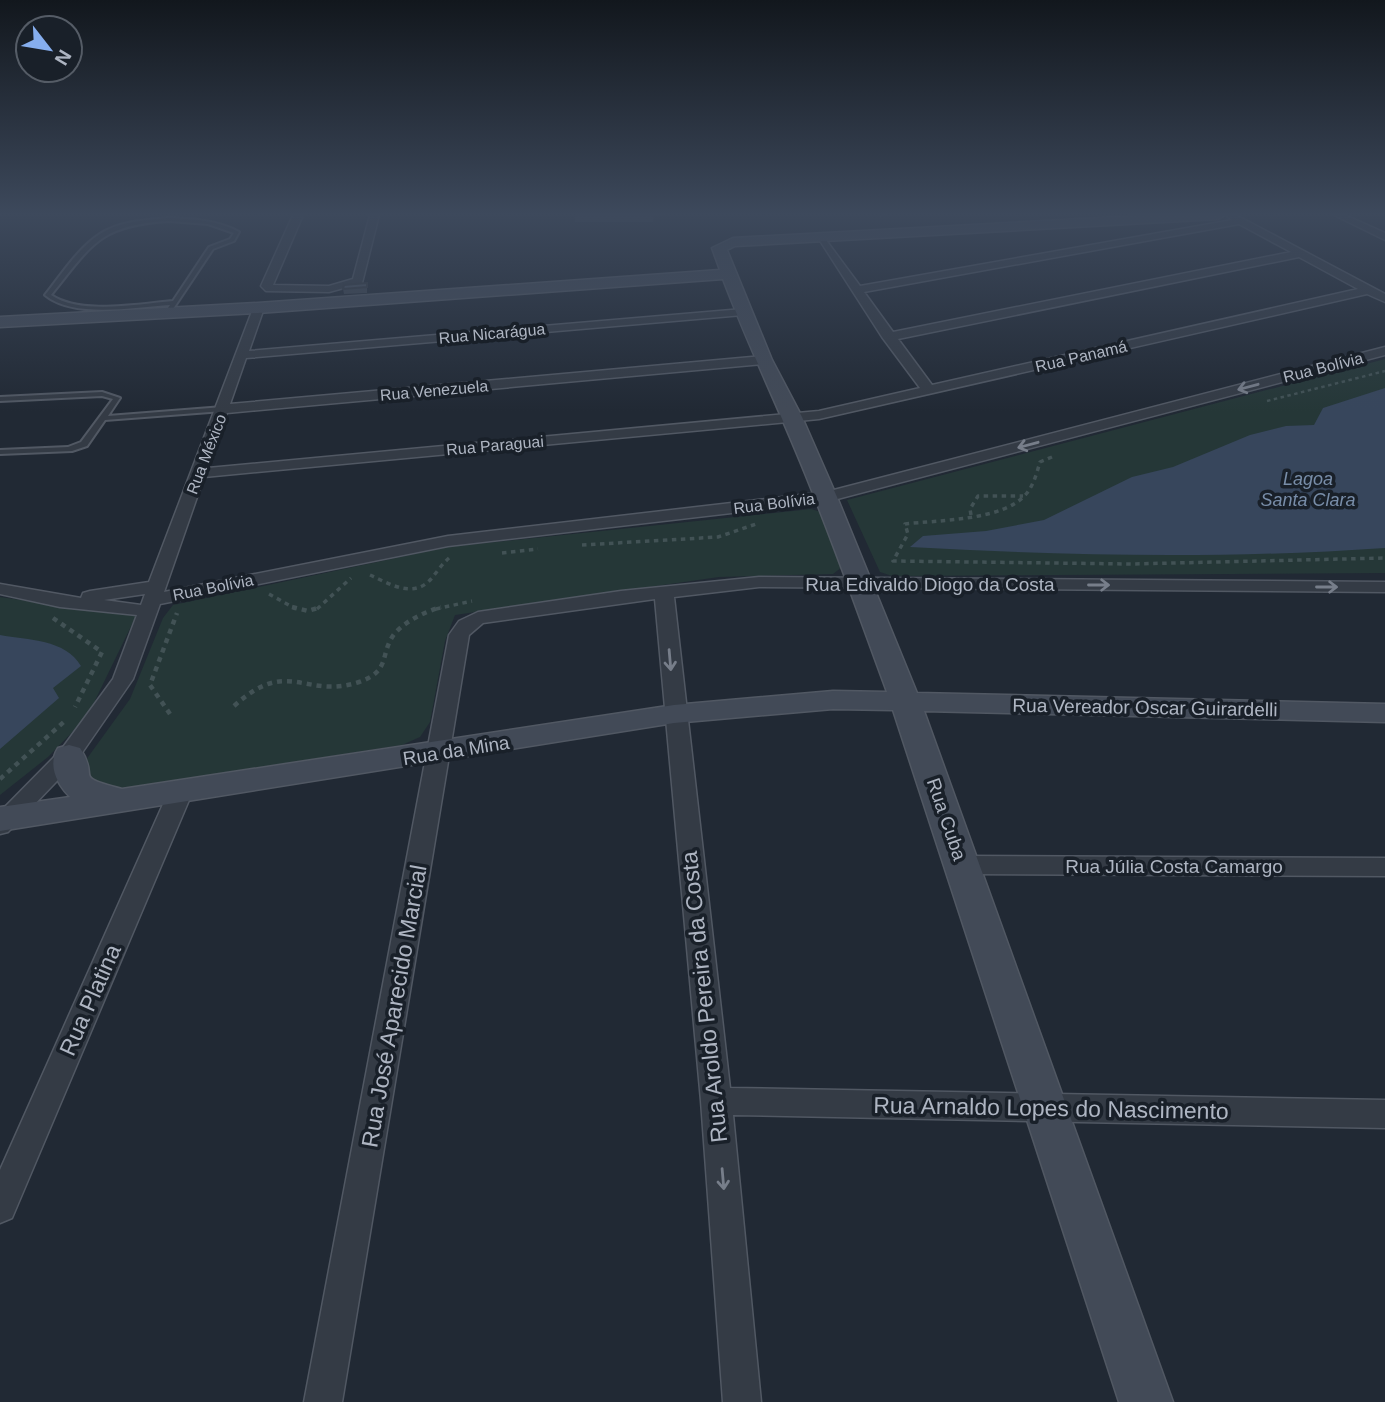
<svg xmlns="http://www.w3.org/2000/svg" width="1385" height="1402" font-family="Arial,sans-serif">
  <rect width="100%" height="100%" fill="#212934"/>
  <path fill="#253737" d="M1385,359V573L892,576L880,572L847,500Z
    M811,509L821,512L842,567L833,574L719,577L455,615L445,641L430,722L420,737L402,745L121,789L87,783L83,764L130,699L163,618L173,605L448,547Z
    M0,597L136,616L87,717L48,757L0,795Z"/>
  <path fill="#37465c" d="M1385,388V548C1227,559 1068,556 910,547L923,536L986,531L1044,520L1132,477L1173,467L1250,435L1286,426L1314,425L1323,408Z
    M0,635C28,640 65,639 81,666L53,688L59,698L0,749Z"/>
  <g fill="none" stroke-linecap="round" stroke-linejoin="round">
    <defs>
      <path id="lane" d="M169,218C193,219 218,220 239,232L234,241L213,249L169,315L164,314L170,305C135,307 74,319 45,295C61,275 78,248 100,234C120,221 146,220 169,218ZM169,221L208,224L234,233L230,239L209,247L173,301C138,304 80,315 51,295C92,244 100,225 169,221Z
        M102,392L120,398L108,416L223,407L226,409L223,411L105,420L87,446L72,451L0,454V450L68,447L81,442L113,399L102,396L0,401V397Z"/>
      <path id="street" d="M293,215H303L273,285L329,286L353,279L370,215H379L362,283L329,292L266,291L261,286Z
        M1226,215H1236L1385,294V302L1367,294L819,419L204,477L164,592L448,536L826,492L1385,347V355L826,502L448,546L160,604L133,679L77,760L8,832L0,834V812L61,750L113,679L137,615L60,607L0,594V584L81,598L83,593L90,591L149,582L254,306L264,308L249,351L743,309L749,312L743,315L246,358L230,404L763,356L769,360L763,364L227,413L208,468L819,411L920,388L882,337L817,236H823L860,286L1232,220ZM1239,224L1291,252L893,332L864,292ZM1299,257L1358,289L932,385L898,339ZM145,594L141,605L104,600Z
        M1334,215H1345L1385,233V240Z
        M759,577L1385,582V592L759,587L674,597L730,1088L1385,1100V1128L733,1115L761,1402H723L701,1101L655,599L483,623L469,635L342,1402H304L449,635L459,621L478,612L621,591Z
        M180,785L188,788L192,793L12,1218L0,1223V1170L168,793L172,788Z
        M963,856L1385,858V876L963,874L954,871L951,865L954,859Z"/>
      <path id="secondary" d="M1155,215H1225L1218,219L735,246L727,250L772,360L802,417L837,497L917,693L1385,704V722L924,711L1173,1402H1119L893,710L833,709L674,723L0,831V807L70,797C57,784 47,765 58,748L69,745L80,748C101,780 70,775 122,789L674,705L833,691L887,692C863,627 840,561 814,496C786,423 751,353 723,279L258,313L0,327V317L258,303L720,270L712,248L733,238Z"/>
    </defs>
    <use href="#lane" stroke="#515863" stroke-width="4"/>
    <use href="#street" stroke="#515863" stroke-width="3"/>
    <use href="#secondary" stroke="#515863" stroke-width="3"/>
    <path stroke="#425255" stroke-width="2" stroke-dasharray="2.5 2.5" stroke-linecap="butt" d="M879,216L890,215"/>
    <path stroke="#425255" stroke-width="2.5" stroke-dasharray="3.5 3.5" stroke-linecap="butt" d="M1267,401L1385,371"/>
    <path stroke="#425255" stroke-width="3.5" stroke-dasharray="4.5 4.5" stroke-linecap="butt" d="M1052,457L1040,462C1037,472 1034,484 1027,493C1005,521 938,520 905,524L908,534L893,561L1131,564L1385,558
      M971,515L970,509L978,496H1023
      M582,545L718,537L759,523
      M502,553L538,549
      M370,575C390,584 413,599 431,579C437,572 442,564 449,558
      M269,594L296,609
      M317,609L351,578
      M436,609L472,601"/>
    <path stroke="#425255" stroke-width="4.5" stroke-dasharray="5 5" stroke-linecap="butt" d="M292,607L308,611L321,607
      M53,618L102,652L75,707
      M234,706C289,656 304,700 359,682C392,671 379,653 395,633C407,620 425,612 441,607
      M170,714L150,685L177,613
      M0,779L66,720"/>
    <use href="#lane" fill="#343b45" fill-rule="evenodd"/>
    <use href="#street" fill="#343b45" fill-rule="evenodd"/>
    <use href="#secondary" fill="#424a57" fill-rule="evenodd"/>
  </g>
  <path fill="#3d4550" d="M575,214H671L654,215L653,222H575Z
    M367,283V293L344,294L343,289Z"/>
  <path fill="#47505d" stroke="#323841" stroke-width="2" d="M367,283V287L343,289L344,285Z"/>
  <defs><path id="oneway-shaft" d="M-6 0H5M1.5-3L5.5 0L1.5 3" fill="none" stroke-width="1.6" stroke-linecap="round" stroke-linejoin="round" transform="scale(1.75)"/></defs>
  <g stroke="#777e8a">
    <use href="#oneway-shaft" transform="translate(1248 387) rotate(165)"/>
    <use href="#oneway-shaft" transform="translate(1028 445) rotate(165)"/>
    <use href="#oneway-shaft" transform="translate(1099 585)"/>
    <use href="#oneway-shaft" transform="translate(1327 587)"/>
    <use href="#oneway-shaft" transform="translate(670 660) rotate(85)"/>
    <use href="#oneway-shaft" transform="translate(723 1179) rotate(85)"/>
  </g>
  <linearGradient id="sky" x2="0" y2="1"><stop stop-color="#12171d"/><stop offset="0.52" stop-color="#3d495c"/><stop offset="1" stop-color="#3d495c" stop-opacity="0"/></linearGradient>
  <rect width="1385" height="411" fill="url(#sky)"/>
  <g text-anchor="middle" stroke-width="7" stroke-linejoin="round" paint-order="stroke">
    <g font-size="16" fill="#aeb5c2" stroke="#192029">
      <text transform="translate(492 333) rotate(-5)" y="6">Rua Nicarágua</text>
      <text transform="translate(1081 356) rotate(-13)" y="6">Rua Panamá</text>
      <text transform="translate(1323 367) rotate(-14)" y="6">Rua Bolívia</text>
      <text transform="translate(434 390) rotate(-5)" y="6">Rua Venezuela</text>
      <text transform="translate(495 445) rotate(-5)" y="6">Rua Paraguai</text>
      <text transform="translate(206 454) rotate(-69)" y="6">Rua México</text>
      <text transform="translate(774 503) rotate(-7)" y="6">Rua Bolívia</text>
      <text transform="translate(213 587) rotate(-11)" y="6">Rua Bolívia</text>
    </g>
    <g font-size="18" font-style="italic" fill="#788da8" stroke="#192029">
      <text x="1308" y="485">Lagoa<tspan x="1308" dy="21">Santa Clara</tspan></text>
    </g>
    <g font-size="19" fill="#aeb5c2" stroke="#192029">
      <text x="930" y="591">Rua Edivaldo Diogo da Costa</text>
      <text transform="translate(1145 707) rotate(1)" y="7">Rua Vereador Oscar Guirardelli</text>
      <text transform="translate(456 750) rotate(-9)" y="7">Rua da Mina</text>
      <text transform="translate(947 819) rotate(71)" y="7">Rua Cuba</text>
      <text x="1174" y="873">Rua Júlia Costa Camargo</text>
    </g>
    <g font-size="23" fill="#aeb5c2" stroke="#192029">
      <text transform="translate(704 997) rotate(-96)" y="8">Rua Aroldo Pereira da Costa</text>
      <text transform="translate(90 1000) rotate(-66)" y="8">Rua Platina</text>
      <text transform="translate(394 1006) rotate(-80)" y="8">Rua José Aparecido Marcial</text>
      <text transform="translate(1051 1108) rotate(1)" y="8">Rua Arnaldo Lopes do Nascimento</text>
    </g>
  </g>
  <g transform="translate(49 49) rotate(121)"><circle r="33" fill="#192029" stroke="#555c66" stroke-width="2"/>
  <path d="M0-5L12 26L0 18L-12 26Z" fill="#86aeee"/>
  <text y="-10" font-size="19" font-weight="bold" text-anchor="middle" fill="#aeb5c2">N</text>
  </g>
</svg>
